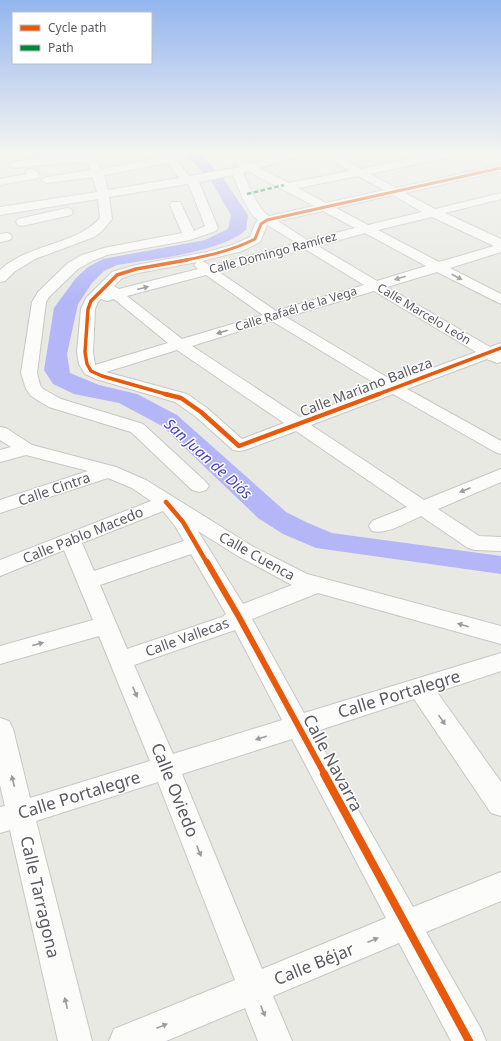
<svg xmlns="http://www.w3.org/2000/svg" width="501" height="1041" font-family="'Noto Sans',sans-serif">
  <rect width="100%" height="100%" fill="#e8e9e3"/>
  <path fill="#b4b6f7" d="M186,154H200L223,178L248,215L246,230C219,253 153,259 117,265L104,271L92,283L78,304L67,354L70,373L99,385L137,394L177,415L286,512L308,523L332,533L501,556V574L316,548L283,534L258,518L162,426L119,403L74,394L53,384L44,370L54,308L76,278L88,267L103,259L205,240L228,229L231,215L211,181Z"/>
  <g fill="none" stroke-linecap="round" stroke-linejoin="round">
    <defs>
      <path id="minor" d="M81,154H105L104,156L95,159L101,169L164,157L162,154H172L189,176L240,167L230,154H241L247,162L251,164L284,154H301L300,156L259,168L289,183L349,171L321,154H334L361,169L434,154H455L450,157L370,174L396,188L501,165V171L405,193L435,209L501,193V199L445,213L501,239V252L450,268L501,294V304L437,272L387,287L490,347L501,343V362L497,363L487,359L407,389L501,441V454L495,452L393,394L311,425L424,500L501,469V482L438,509L479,536L501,537V551L475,550L468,548L421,516C407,522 387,535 372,531L369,526L372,521L407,507L296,431L245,450L239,451L233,450L195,416L175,402L96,379L85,374L79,364L77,352L81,309L86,298L112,272L136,265L207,252L232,245L250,237L255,224L258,220C248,213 238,187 233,175L199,182L218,228L216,231L190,240L107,255L92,261L78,269L49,297L46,302L37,373L40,385L43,389L61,399L143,424L206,482L209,486L206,490L199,492L192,490L131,432L49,407L39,401L31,396L26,389L21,373L32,302L38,292L68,263L82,255L104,248L182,233L170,205L172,202H180L194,231L205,226L189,185L187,184L109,197L112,219L101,232L94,237L35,259L14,272L5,281L0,282V270C29,243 75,246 100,218L98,199L0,215V207L97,192L93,177L47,183L41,180L47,177L91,170L86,161L13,168L8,165L13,162ZM168,163L179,178L108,190L104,175ZM248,171L314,206L269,216C257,209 249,185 243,173ZM358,176L384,190L326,203L298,188ZM393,195L422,212L368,225L336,208ZM323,211L355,228L307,240L278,221ZM432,217L494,246L439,262L378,230ZM267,225L297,243L211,266L202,261L242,251L260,242ZM365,233L426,266L377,281L318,246ZM305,249L364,285L276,311L219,272ZM197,262L194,265L198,269L119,289L114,286L122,278L138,273ZM206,275L263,315L182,339L127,296ZM374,291L476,352L395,382L286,317ZM101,299L107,301L114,299L168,343L95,365L93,352L95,309L98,302ZM272,321L381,387L300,417L192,346ZM177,350L284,423L242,439L207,408L187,394L106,372Z
        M31,169C36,170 37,172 40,176L38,178L0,185V179L27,174L25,172L27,170Z
        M67,208L71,209L73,212L71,215L22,226L18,225L16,222L18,219Z
        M6,233L10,234L12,237L10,240L0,242V234Z
        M0,427L6,428L32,445L116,467L146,480L252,546L307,574L501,626V644L318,593L252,619L304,713L501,653V671L437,692L501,782V816L491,813L414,699L314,732L413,907L501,872V901L426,932L481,1029L486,1041H451L399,943L273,996L292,1041H258L245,1008L166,1041H109L114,1029L235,980L158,782L36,821L92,1041H58L10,830L0,833V807L5,806L0,785V718L9,721L13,729L30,798L150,761L99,636L0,664V646L93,620L64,550L0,576V560L151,501L132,488L108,478L0,513V500L88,471L26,455L0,462V450L11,447L0,440ZM163,511L175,526L184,541L94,571L82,543ZM198,531L238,556L292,585L243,604ZM191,554L226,614L222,617L127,649L100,585ZM235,630L282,720L173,754L134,665ZM292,739L386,918L262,969L182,774Z"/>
    </defs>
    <use href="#minor" stroke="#c7c7c7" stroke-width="2"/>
    <use href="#minor" fill="#fcfcfb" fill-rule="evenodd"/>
    <path stroke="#00873e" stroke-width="2.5" stroke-dasharray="4.5 2.5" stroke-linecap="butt" d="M247,194L284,185"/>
    <defs>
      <path id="cycleway-far4" d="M181,261C207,256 231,251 255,239L261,224L267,220L501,168"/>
      <path id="cycleway-far3" d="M169,395L102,376L91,371L87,364L85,352L88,309L91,301L117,275L136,269L187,260
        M376,395L501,348"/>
      <path id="cycleway-far2" d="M165,394L181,398L201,412L239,446L379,394
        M166,502L183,522L207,563"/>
      <path id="cycleway-far1" d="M207,562L239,617L325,775"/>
      <path id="cycleway" d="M324,774L469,1041"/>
    </defs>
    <use href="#cycleway-far4" stroke="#fff" stroke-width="4.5"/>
    <use href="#cycleway-far3" stroke="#fff" stroke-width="5.5"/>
    <use href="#cycleway-far2" stroke="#fff" stroke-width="7"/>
    <use href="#cycleway-far1" stroke="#fff" stroke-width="8"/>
    <use href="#cycleway" stroke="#fff" stroke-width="10"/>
    <use href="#cycleway-far4" stroke="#e8590c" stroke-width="3"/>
    <use href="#cycleway-far3" stroke="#e8590c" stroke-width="3.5"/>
    <use href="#cycleway-far2" stroke="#e8590c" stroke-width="4.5"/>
    <use href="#cycleway-far1" stroke="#e8590c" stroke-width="6"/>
    <use href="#cycleway" stroke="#e8590c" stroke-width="8"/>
  </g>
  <defs><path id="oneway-solid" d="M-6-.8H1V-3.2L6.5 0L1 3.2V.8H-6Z"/></defs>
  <g fill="#9b9a9f">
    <use href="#oneway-solid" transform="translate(457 277) rotate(28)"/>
    <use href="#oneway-solid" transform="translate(400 278) rotate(163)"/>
    <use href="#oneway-solid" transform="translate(143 288) rotate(-15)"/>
    <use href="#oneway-solid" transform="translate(222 332) rotate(163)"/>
    <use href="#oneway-solid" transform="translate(465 490) rotate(157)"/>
    <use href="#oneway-solid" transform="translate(463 625) rotate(-164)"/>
    <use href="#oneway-solid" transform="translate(38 644) rotate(-15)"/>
    <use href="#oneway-solid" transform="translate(135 692) rotate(67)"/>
    <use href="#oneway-solid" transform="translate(442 720) rotate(55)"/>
    <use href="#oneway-solid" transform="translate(261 738) rotate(162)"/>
    <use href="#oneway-solid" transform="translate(13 781) rotate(-104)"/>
    <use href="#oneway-solid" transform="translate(199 851) rotate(68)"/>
    <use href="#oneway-solid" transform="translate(373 940) rotate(-22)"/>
    <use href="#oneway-solid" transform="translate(66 1003) rotate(-103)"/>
    <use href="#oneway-solid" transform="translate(263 1011) rotate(68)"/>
    <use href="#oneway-solid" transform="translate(162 1026) rotate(-22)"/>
  </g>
  <linearGradient id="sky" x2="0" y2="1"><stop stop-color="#93b5ee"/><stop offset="0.51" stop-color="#f5f5f2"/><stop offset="1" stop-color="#f5f5f2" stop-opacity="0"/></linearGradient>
  <rect width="501" height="300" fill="url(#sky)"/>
  <g text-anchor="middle" stroke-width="3" stroke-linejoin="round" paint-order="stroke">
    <g font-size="12" fill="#5a5962" stroke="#fff">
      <text transform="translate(273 253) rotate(-15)" y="4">Calle Domingo Ramírez</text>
      <text transform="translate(296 309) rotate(-17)" y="4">Calle Rafaél de la Vega</text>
      <text transform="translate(424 314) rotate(31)" y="4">Calle Marcelo León</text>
    </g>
    <g font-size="14" fill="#5a5962" stroke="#fff">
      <text transform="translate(366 387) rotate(-21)" y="5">Calle Mariano Balleza</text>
      <text transform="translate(54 489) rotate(-19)" y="5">Calle Cintra</text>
      <text transform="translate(83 535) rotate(-22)" y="5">Calle Pablo Macedo</text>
      <text transform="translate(257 556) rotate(29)" y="5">Calle Cuenca</text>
      <text transform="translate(187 637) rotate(-20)" y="5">Calle Vallecas</text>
    </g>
    <g font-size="15" font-style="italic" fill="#4740c2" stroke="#fff">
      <text transform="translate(208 459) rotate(42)" y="5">San Juan de Diós</text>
    </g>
    <g font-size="17" fill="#5a5962" stroke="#fff">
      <text transform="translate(399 694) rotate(-17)" y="6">Calle Portalegre</text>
      <text transform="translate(333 763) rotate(62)" y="6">Calle Navarra</text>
      <text transform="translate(175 790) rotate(68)" y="6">Calle Oviedo</text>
      <text transform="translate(79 795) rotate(-17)" y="6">Calle Portalegre</text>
      <text transform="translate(40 897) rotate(77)" y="6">Calle Tarragona</text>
      <text transform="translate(314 964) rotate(-22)" y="6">Calle Béjar</text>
    </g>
  </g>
  <rect x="12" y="12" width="140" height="52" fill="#ffffff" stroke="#bdbdc0"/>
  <rect x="20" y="25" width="20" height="6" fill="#e8590c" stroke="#bdbdc0"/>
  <text x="48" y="32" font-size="12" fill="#5a5962">Cycle path</text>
  <rect x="20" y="45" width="20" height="6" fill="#00873e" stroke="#bdbdc0"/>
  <text x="48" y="52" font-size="12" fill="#5a5962">Path</text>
</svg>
